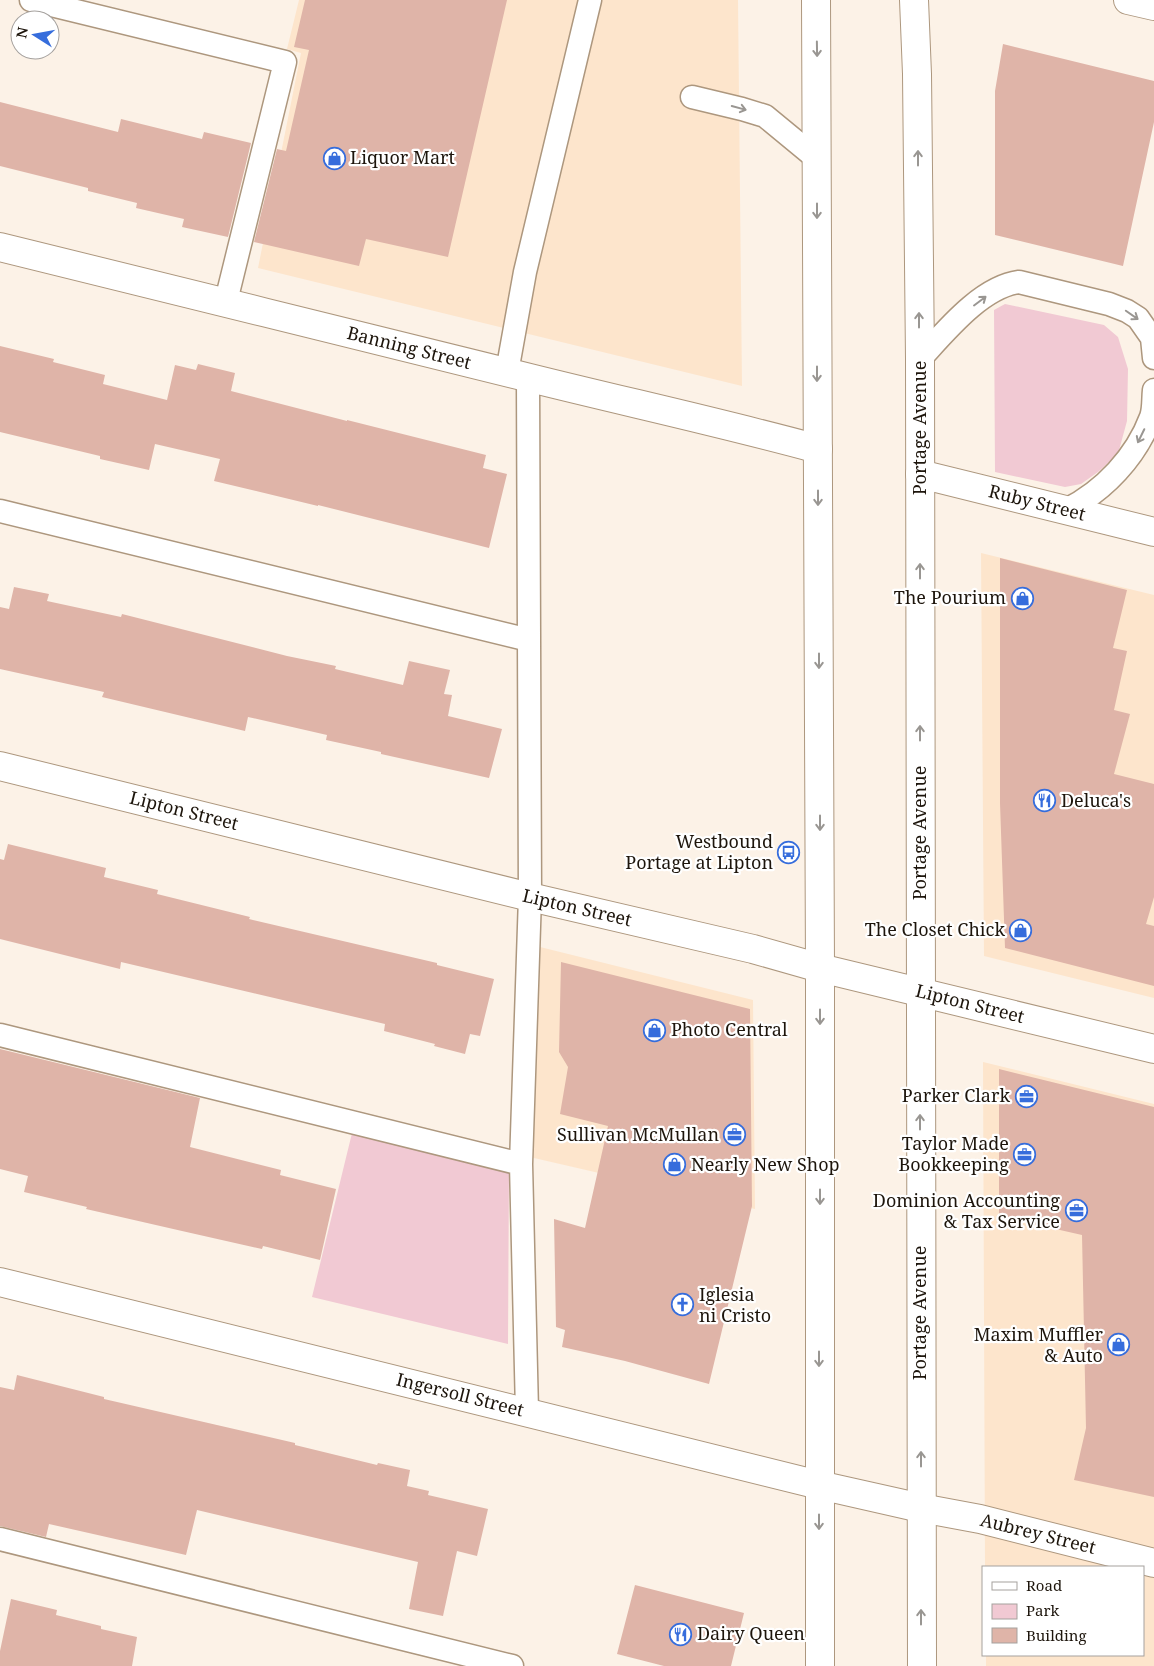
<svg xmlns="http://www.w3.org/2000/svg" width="1154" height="1666" font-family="'Noto Serif',serif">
  <rect width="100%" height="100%" fill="#fcf2e7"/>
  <path fill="#fde5cc" d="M299,0H738L742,386L258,268L301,53L287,49Z
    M981,553L1154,595V998L984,956Z
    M528,944L753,1000L755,1209L521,1155Z
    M983,1062L1154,1104V1666H986V1655H1143V1567H985Z"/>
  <path fill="#f1c9d3" d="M1005,304L1104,325L1118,337L1128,369L1127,421L1118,454L1098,472L1081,484L1065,487L995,472L994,310Z
    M353,1129L509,1166L508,1344L312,1297Z"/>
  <path fill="#dfb4a8" d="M305,0H507L448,257L366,239L359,266L254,242L277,149L286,151L309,50L294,47Z
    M1003,44L1154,81V122L1123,266L995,235V91Z
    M0,102L118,132L121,119L202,139L204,132L251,143L228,237L182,227L184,219L136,208L137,203L88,191V188L0,166Z
    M0,346L54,359L53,362L105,375L103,384L167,400L175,365L196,370L198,364L235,373L231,391L347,421V420L486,455L483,468L507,474L489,548L318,505V506L214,481L220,459L155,444L149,470L100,459V456L0,432Z
    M1000,558L1127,590L1113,648L1127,651L1114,710L1130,714L1114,774L1154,784V897L1146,924L1154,926V986L1005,948L1000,803Z
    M14,587L49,594L47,601L121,617L122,614L287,656L336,666L335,669L403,685L409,661L450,670L444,694L452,695L448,716L502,729L489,778L381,754V752L326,740L327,735L248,717L245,731L102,697L104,692L0,669V607L9,609Z
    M8,844L106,868L104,877L158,890L157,894L250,917L249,919L437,963V965L494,979L480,1036L470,1034L465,1054L434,1046L435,1044L384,1031L385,1024L121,962L120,969L0,939V859L4,860Z
    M561,962L750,1009L752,1206L709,1384L625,1361L562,1347L565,1330L556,1327L554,1219L585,1228L608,1126L560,1114L568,1067L559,1052Z
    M0,1049L200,1098L190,1147L281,1170L280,1175L336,1189L320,1260L263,1246L262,1249L182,1231L86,1209L87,1207L24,1192L28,1176L0,1169Z
    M999,1069L1154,1107V1497L1074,1480L1086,1428L1082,1235L999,1216Z
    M17,1375L104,1397V1399L295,1443V1445L377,1465L378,1463L410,1470L407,1486L429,1491L428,1495L488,1509L477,1556L457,1551L443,1616L409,1609L418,1562L197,1510L186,1555L49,1524L46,1537L0,1526V1387L14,1390Z
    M635,1585L744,1613L731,1666H664L617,1654Z
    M11,1599L57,1610L56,1615L101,1626V1629L137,1637L132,1666H0V1651Z"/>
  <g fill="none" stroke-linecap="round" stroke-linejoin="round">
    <defs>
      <path id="lane" d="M31,0L285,62L226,301
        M692,97L742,109L765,116L816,158
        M920,359C945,332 981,287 1019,282L1109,304L1127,311L1138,318L1152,338L1154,358
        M507,372L525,272L590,0
        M1066,510C1104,491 1136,457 1151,417C1154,409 1153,398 1154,390
        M0,511L529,640
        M0,1035L521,1164
        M527,1411L521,1164L530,897L528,378
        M0,1539L512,1666"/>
      <path id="street" d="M1128,0L1154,6
        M0,247C177,290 353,335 530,378C626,402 723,423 818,449
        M920,474L1154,532
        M0,766L530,897L753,949L820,968L1154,1049
        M0,1282L819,1485L921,1508L980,1519L1154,1563"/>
      <path id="highway" d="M816,0L820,968V1666
        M914,0L917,74L920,359L922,1666"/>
    </defs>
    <use href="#lane" stroke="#ad977e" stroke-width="25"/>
    <use href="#street" stroke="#ad977e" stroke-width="30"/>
    <use href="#highway" stroke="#ad977e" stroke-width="30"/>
    <use href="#lane" stroke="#fff" stroke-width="22"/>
    <use href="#street" stroke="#fff" stroke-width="28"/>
    <use href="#highway" stroke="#fff" stroke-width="28"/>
  </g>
  <defs><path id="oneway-shaft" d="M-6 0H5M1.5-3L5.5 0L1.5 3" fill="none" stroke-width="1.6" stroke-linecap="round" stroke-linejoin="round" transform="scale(1.25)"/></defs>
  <g stroke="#999692">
    <use href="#oneway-shaft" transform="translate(817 49) rotate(89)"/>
    <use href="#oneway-shaft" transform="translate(739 108) rotate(15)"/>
    <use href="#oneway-shaft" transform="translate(918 158) rotate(-90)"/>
    <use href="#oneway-shaft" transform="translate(817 211) rotate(90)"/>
    <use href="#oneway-shaft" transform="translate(980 301) rotate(-37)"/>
    <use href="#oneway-shaft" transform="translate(1132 315) rotate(35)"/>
    <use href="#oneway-shaft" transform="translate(919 320) rotate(-90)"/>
    <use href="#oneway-shaft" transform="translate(817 374) rotate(90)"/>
    <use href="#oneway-shaft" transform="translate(1141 436) rotate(116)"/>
    <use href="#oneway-shaft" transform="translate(818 498) rotate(90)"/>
    <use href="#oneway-shaft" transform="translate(920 571) rotate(-90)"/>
    <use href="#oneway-shaft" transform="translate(819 661) rotate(90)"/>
    <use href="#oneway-shaft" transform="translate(920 733) rotate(-90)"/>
    <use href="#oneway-shaft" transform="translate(820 823) rotate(90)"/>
    <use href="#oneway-shaft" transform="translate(820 1017) rotate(90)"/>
    <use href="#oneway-shaft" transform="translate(920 1122) rotate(-90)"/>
    <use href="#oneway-shaft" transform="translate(820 1197) rotate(90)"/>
    <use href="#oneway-shaft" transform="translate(819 1359) rotate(90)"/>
    <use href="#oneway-shaft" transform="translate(921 1459) rotate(-90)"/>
    <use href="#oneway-shaft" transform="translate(819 1522) rotate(90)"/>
    <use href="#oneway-shaft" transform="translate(921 1617) rotate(-90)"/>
  </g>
  <defs>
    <symbol id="shop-ring" viewBox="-11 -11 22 22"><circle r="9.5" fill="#fff" stroke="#366ddc" stroke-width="1.5"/><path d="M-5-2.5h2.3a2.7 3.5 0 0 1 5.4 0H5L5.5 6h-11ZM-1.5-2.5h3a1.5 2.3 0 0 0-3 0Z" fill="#366ddc"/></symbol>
    <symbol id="restaurant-ring" viewBox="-11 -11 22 22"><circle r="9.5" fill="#fff" stroke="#366ddc" stroke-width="1.5"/><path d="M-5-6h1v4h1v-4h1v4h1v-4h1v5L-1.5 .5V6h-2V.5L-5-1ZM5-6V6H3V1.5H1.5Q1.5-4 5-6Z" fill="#366ddc"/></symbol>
    <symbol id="bus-ring" viewBox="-11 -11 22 22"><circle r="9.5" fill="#fff" stroke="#366ddc" stroke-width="1.5"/><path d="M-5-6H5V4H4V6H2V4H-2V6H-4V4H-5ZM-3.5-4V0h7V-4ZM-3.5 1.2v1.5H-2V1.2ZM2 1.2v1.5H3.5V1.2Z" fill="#366ddc"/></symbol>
    <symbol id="office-ring" viewBox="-11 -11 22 22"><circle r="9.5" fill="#fff" stroke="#366ddc" stroke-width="1.5"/><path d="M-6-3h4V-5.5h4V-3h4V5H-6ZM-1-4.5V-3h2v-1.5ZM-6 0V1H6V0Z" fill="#366ddc"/></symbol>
    <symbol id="church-ring" viewBox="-11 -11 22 22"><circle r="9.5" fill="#fff" stroke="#366ddc" stroke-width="1.5"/><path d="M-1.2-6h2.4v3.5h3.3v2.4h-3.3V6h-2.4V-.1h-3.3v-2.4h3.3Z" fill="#366ddc"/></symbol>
  </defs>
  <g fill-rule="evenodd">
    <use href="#shop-ring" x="322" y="146" width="25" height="25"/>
    <use href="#shop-ring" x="1010" y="586" width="25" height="25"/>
    <use href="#restaurant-ring" x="1032" y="788" width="25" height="25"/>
    <use href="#bus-ring" x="776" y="840" width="25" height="25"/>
    <use href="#shop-ring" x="1008" y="918" width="25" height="25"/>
    <use href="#shop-ring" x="642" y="1018" width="25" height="25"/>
    <use href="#office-ring" x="1014" y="1084" width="25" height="25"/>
    <use href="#office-ring" x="722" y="1122" width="25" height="25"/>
    <use href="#office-ring" x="1012" y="1142" width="25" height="25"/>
    <use href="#shop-ring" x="662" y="1152" width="25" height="25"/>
    <use href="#office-ring" x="1064" y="1198" width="25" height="25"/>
    <use href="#church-ring" x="670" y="1292" width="25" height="25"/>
    <use href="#shop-ring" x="1106" y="1332" width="25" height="25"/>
    <use href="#restaurant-ring" x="668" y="1622" width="25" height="25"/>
  </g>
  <g text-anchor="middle" stroke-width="4.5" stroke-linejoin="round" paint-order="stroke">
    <g font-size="18" fill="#1d150c" stroke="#fff" text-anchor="end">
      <text x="350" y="164" text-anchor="start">Liquor Mart</text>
      <text x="1006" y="604">The Pourium</text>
      <text x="1061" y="807" text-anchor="start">Deluca's</text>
      <text x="773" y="848">Westbound<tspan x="773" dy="21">Portage at Lipton</tspan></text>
      <text x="1005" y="936">The Closet Chick</text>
      <text x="671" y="1036" text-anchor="start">Photo Central</text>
      <text x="1010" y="1102">Parker Clark</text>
      <text x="719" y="1141">Sullivan McMullan</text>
      <text x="1009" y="1150">Taylor Made<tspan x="1009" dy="21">Bookkeeping</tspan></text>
      <text x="691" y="1171" text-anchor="start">Nearly New Shop</text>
      <text x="1060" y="1207">Dominion Accounting<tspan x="1060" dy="21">&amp; Tax Service</tspan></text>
      <text x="699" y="1301" text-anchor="start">Iglesia<tspan x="699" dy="21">ni Cristo</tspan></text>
      <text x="1103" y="1341">Maxim Muffler<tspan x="1103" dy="21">&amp; Auto</tspan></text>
      <text x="697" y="1640" text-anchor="start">Dairy Queen</text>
    </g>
    <g font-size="18" fill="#1d150c" stroke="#fff">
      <text transform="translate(409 348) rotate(14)" y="6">Banning Street</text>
      <text transform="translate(920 428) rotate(-90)" y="6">Portage Avenue</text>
      <text transform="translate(1037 503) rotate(14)" y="6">Ruby Street</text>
      <text transform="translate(184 811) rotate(14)" y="6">Lipton Street</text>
      <text transform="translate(920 833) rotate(-90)" y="6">Portage Avenue</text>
      <text transform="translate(577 908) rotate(13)" y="6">Lipton Street</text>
      <text transform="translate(970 1004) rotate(14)" y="6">Lipton Street</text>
      <text transform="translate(920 1313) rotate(-90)" y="6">Portage Avenue</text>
      <text transform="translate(460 1395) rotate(14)" y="6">Ingersoll Street</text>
      <text transform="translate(1038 1534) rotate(14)" y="6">Aubrey Street</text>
    </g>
  </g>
  <rect x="982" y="1566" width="162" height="90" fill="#ffffff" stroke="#a5a19e"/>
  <rect x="992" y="1582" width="25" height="8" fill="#ffffff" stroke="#a5a19e"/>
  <text x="1026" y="1591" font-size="15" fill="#1d150c">Road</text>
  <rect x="992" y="1604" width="25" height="15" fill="#f1c9d3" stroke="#a5a19e"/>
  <text x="1026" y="1616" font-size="15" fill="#1d150c">Park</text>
  <rect x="992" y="1628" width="25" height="15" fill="#dfb4a8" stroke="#a5a19e"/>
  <text x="1026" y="1641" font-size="15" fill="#1d150c">Building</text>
  <g transform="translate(35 35) rotate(281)"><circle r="24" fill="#ffffff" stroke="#a5a19e"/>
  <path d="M0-4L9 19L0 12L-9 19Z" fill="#366ddc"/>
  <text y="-8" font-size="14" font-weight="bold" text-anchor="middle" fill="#1d150c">N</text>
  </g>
</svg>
